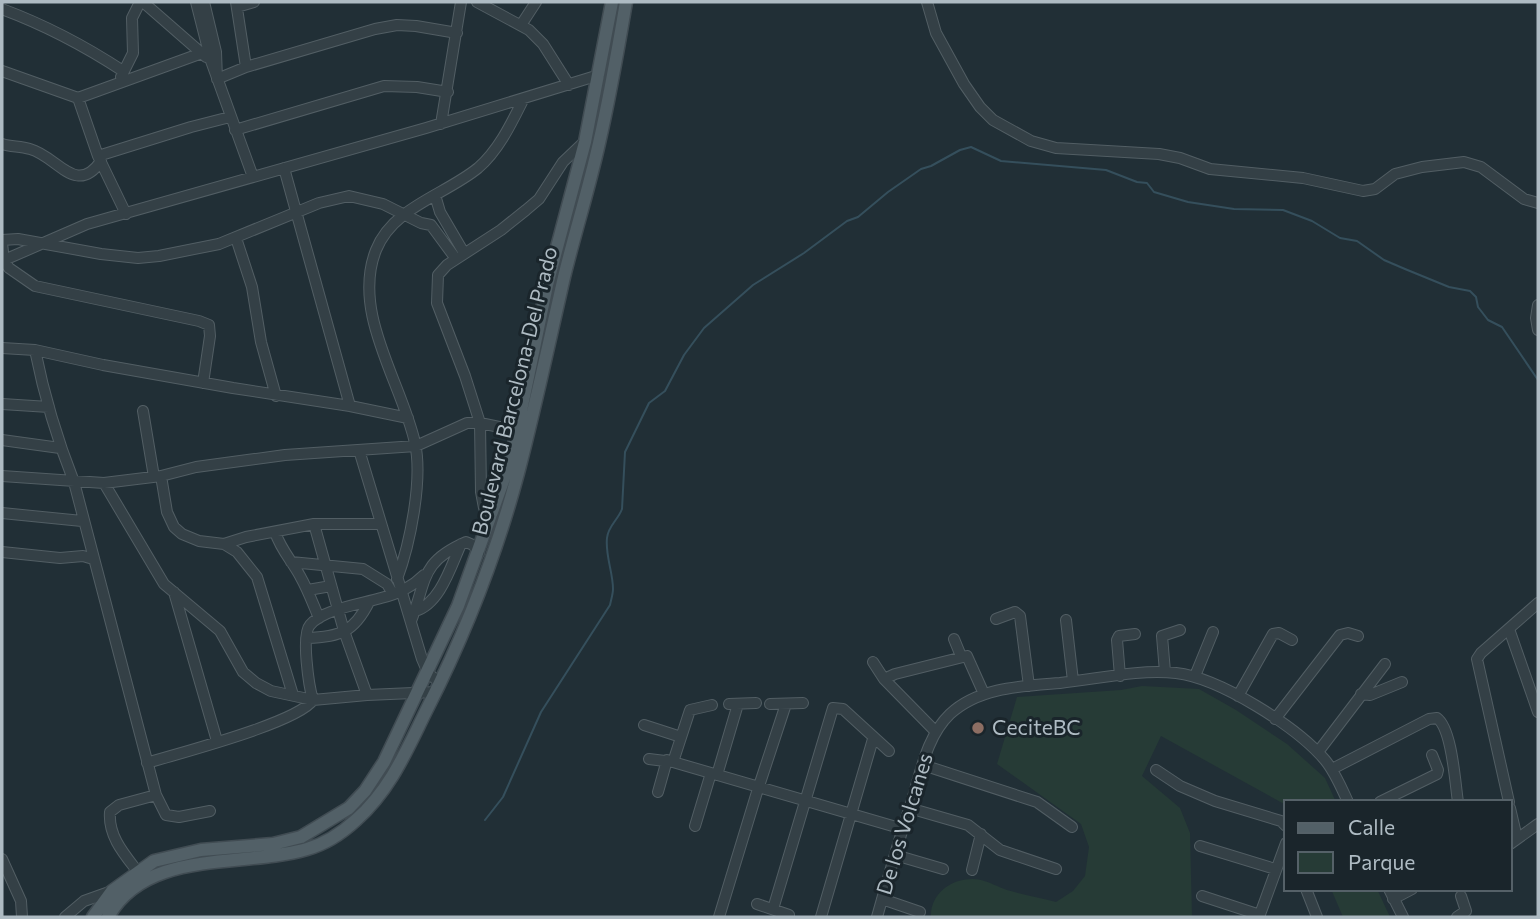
<svg xmlns="http://www.w3.org/2000/svg" width="1540" height="919" font-family="Commissioner,sans-serif">
  <rect width="100%" height="100%" fill="#212f36"/>
  <path fill="#263b36" d="M1142,686L1199,689L1236,710L1287,744L1325,778L1336,802H1286V805L1161,736L1142,776L1180,808L1190,833L1192,917H931C930,891 957,875 981,880C990,882 998,887 1007,890C1023,895 1040,898 1056,902L1073,891L1085,876L1089,847L1081,824L997,764L1017,697L1121,690Z
    M1331,889H1377L1390,917H1343Z"/>
  <g fill="none" stroke-linecap="round" stroke-linejoin="round">
    <path stroke="#354f5c" stroke-width="2" d="M485,820L503,797L541,712L610,605C611,600 613,594 613,589C613,572 605,555 607,538C608,526 618,520 622,509L625,452L649,403L665,391L684,355L704,328L753,285L804,253L847,221L858,217L888,192L921,169L931,166L960,150L971,147L1001,161L1106,170L1137,182L1147,183L1154,192L1188,202L1234,209L1283,210L1312,221L1340,238L1357,241L1384,260L1405,269L1449,287L1470,291L1476,297L1478,307L1488,320L1502,327L1538,380"/>
    <defs>
      <path id="minor" d="M143,2L206,57
        M196,2L211,61L253,177
        M204,2L216,52L217,79L246,67L375,29L397,25L416,26L457,33
        M236,2L246,67
        M477,2L529,30L543,44L569,85
        M927,2L936,33L964,84L980,107L993,120L1031,141L1056,148L1159,154L1180,158L1210,169L1303,178L1363,191L1375,189L1395,174L1422,167L1464,162L1481,167L1524,199L1538,203
        M237,7L254,2
        M2,9C45,25 85,46 123,71
        M521,25L536,2
        M2,71L78,98L202,53
        M121,77L133,53L132,18L140,2
        M78,98L98,156L126,214
        M441,124L461,2
        M235,130L384,86L417,87L448,92
        M2,144C11,147 20,146 30,149C57,156 76,197 101,161
        M98,156L191,127L230,117
        M284,168L350,406
        M435,195L440,212L464,253
        M236,238L252,287L261,342L276,396
        M2,240L18,239L101,254L138,258L159,256L219,244L319,203L349,196L383,204L421,223L431,225L456,259
        M2,243L4,261L9,268L35,286L199,321L209,325L210,336L203,383
        M2,261L87,224L426,128L599,75
        M1538,305L1536,318L1538,330
        M2,348L35,350L103,365L233,388L350,406L408,418
        M35,350C44,395 57,439 74,482L156,795L166,815L179,817L210,811
        M2,404L49,407
        M143,411L154,477
        M2,440L60,448
        M359,450L422,659L428,673L440,683
        M2,476L104,483L161,476L196,467L285,455L416,446L467,423H480L524,432
        M161,476L167,512L174,527L182,534L199,541L224,544L246,537L314,524H381
        M104,483L164,584L220,631L243,672L256,683L271,691L313,700L367,695L436,692
        M2,513L82,521
        M492,515L484,508L481,492L480,423L465,376L437,303L438,275L447,265L501,230L526,210L539,199L563,162L584,142
        M314,524L344,631L367,695
        M275,532C281,550 292,561 300,576C308,590 313,604 319,618
        M224,544L237,552L257,577L293,695
        M2,552L60,558L83,556L93,559
        M291,562L363,569L387,584L393,594
        M397,579C410,544 423,480 415,443C402,383 351,313 376,250C393,207 445,195 478,168C499,150 512,122 524,98
        M308,590L331,586
        M174,592L217,741
        M415,611C440,604 451,566 461,544
        M996,619L1015,612L1020,616L1029,686
        M1066,620L1073,681
        M411,621C427,580 420,562 466,542L473,545L479,553
        M1509,629L1538,712
        M307,638C340,637 354,632 369,602
        M954,639L961,656
        M873,662L884,679L936,732
        M1165,672L1162,636L1180,630
        M1120,676L1117,640L1119,636L1135,634
        M1195,676L1213,632
        M884,679L895,674L967,656L984,694
        M1361,694L1370,695L1402,682
        M1238,696L1273,634L1279,633L1292,640
        M729,704L756,703
        M770,704L803,703
        M1275,719L1340,635L1348,633L1358,636
        M644,725L681,737
        M1318,752L1385,664
        M649,759L673,762L903,829
        M673,762L690,710L712,705
        M147,763C179,753 297,723 313,700C309,687 301,635 310,625C323,609 361,604 381,598C398,594 412,587 424,575
        M923,765L1037,802L1072,827
        M1332,769L1429,719L1437,718C1452,729 1455,782 1458,802
        M1156,770L1180,786L1215,801L1281,821L1286,826
        M717,775L738,704
        M658,792L667,760
        M1380,802L1437,774L1438,770L1432,755
        M1509,802L1477,659L1481,653L1538,603
        M909,808L968,825L1000,850L1056,869
        M1510,808L1517,838
        M695,826L711,773
        M1510,844L1538,824
        M1200,846L1275,869
        M895,855L943,869
        M2,859L21,901L22,917
        M972,870L981,834
        M138,872C124,854 108,836 110,812L119,805L156,795
        M1306,889L1317,917
        M1389,889L1403,917
        M1202,896L1260,915
        M882,899L920,912
        M1393,899L1412,889
        M757,904L789,915
        M773,909L833,708L843,709L889,751
        M65,917L84,901L112,891
        M719,917L757,792L786,704
        M821,917L873,739
        M877,917C888,878 899,839 912,800C921,771 927,736 950,714C979,687 1023,686 1060,683C1098,679 1138,669 1176,673C1220,678 1297,727 1325,760C1335,772 1341,787 1348,802
        M1259,917L1286,843
        M1457,917L1466,911L1461,896"/>
      <path id="major" d="M93,917L112,891L154,861L201,850L273,844L301,837L349,808L365,791L384,762L458,606L511,459L547,285L585,142L612,2
        M108,917C146,848 243,868 307,849C325,844 343,832 356,820C391,789 407,749 427,709C465,634 496,555 518,473C535,408 549,342 564,277C575,232 589,188 599,143C610,96 618,49 626,2"/>
    </defs>
    <use href="#minor" stroke="#525e64" stroke-width="12"/>
    <use href="#major" stroke="#414c53" stroke-width="15"/>
    <use href="#minor" stroke="#344046" stroke-width="10"/>
    <use href="#major" stroke="#526067" stroke-width="12"/>
  </g>
  <circle fill="#8d6e63" stroke="#1a252b" stroke-width="2.5" cx="978" cy="728" r="7"/>
  <g text-anchor="middle" stroke-width="6" stroke-linejoin="round" paint-order="stroke">
    <g font-size="21" fill="#aebbc3" stroke="#1a252b">
      <text transform="translate(515 391) rotate(-76)" y="7">Boulevard Barcelona-Del Prado</text>
      <text transform="translate(905 824) rotate(-73)" y="7">De los Volcanes</text>
    </g>
    <g font-size="21" fill="#aebbc3" stroke="#1a252b" text-anchor="start">
      <text x="992" y="735">CeciteBC</text>
    </g>
  </g>
  <rect width="1540" height="919" fill="none" stroke="#aebbc3" stroke-width="7"/>
  <rect x="1284" y="800" width="228" height="91" fill="#1a252b" stroke="#556168" stroke-width="2"/>
  <rect x="1298" y="823" width="35" height="10" fill="#526067" stroke="#556168" stroke-width="2"/>
  <text x="1348" y="835" font-size="21" fill="#aebbc3">Calle</text>
  <rect x="1298" y="852" width="35" height="21" fill="#263b36" stroke="#556168" stroke-width="2"/>
  <text x="1348" y="870" font-size="21" fill="#aebbc3">Parque</text>
</svg>
